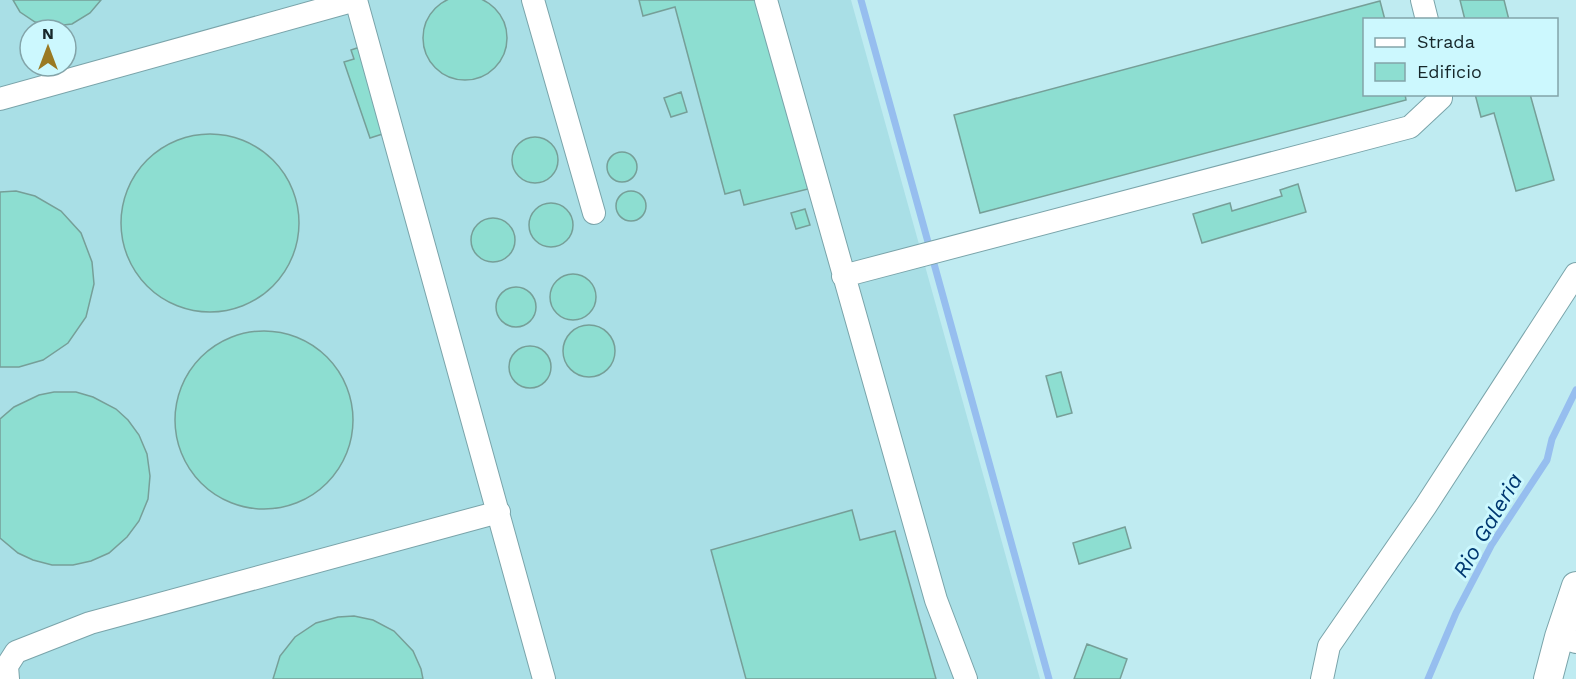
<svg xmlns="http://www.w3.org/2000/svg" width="1576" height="679" font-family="'Work Sans',sans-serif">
  <rect width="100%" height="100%" fill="#bfebf1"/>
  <path fill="#a9dfe6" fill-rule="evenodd" d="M0,0H851L1040,679H0ZM30,30H66V66H30Z"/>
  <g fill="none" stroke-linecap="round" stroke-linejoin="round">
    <path stroke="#96beef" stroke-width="7" d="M861,0L1049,679
      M1428,679L1456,613L1492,544L1547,460L1552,439L1576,390"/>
  </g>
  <path fill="#8dded1" stroke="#769f98" stroke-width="1.5" d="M423 38a42 42 0 1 1 84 0a42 42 0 1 1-84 0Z
    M13,0H101L90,13L72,24L54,26L35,22L20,12Z
    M639,0H758L808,189L744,205L740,190L725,194L675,7L643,16Z
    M1460,0H1504L1509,20H1465Z
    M1380,1L1385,20H1364V94H1405L1406,100L980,213L954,115Z
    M363,46L392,131L370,138L344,62L354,59L351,50Z
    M681,92L687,112L671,117L664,98Z
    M1475,94H1530L1554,180L1516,191L1494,113L1481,117Z
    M121 223a89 89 0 1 1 178 0a89 89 0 1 1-178 0Z
    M512 160a23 23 0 1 1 46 0a23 23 0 1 1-46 0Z
    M607 167a15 15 0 1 1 30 0a15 15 0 1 1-30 0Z
    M1298,184L1306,212L1202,243L1193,214L1230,203L1232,211L1282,196L1280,190Z
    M16,191L35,196L61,211L81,233L92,262L94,284L86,317L68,343L43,360L19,367H0V192Z
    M616 206a15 15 0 1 1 30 0a15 15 0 1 1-30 0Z
    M529 225a22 22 0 1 1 44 0a22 22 0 1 1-44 0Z
    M805,209L810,225L796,229L791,213Z
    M471 240a22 22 0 1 1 44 0a22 22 0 1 1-44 0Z
    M550 297a23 23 0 1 1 46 0a23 23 0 1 1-46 0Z
    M496 307a20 20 0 1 1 40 0a20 20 0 1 1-40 0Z
    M563 351a26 26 0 1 1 52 0a26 26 0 1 1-52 0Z
    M175 420a89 89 0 1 1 178 0a89 89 0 1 1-178 0Z
    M509 367a21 21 0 1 1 42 0a21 21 0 1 1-42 0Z
    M1061,372L1072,413L1057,417L1046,376Z
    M54,392H76L93,397L116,409L128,420L139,435L147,454L150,476L148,499L139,521L127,537L109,553L91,561L73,565H52L33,560L18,553L0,538V419L14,407L39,395Z
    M852,510L860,540L895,531L936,679H746L711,550Z
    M1125,527L1131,548L1079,564L1073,543Z
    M354,616L373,620L394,631L413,651L421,669L423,679H273L280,656L295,637L316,623L338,617Z
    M1087,644L1127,659L1120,679H1074Z"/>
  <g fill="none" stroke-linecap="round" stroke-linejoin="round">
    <defs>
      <path id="minor" d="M356,0L544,679
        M533,0L594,213
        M766,0L936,600L966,679
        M1422,0L1427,20
        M0,99L356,0
        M843,276L1410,127L1441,98V94
        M1559,637L1576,642
        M8,679L7,666L16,652L90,623L499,512
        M1322,679L1329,646L1425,507L1576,274"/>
      <path id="major" d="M1548,679L1559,637L1576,586"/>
    </defs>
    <use href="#minor" stroke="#7aa4aa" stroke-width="24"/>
    <use href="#major" stroke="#7aa4aa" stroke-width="30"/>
    <use href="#minor" stroke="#fff" stroke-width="22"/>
    <use href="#major" stroke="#fff" stroke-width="28"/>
  </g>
  <g text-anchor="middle" stroke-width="6" stroke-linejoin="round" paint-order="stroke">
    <g font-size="22" font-style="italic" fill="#003871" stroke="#ccf8fe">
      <text transform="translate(1487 525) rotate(-60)" y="8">Rio Galeria</text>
    </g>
  </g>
  <rect x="1363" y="18" width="195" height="78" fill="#ccf8fe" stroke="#83a4a9" stroke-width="1.5"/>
  <rect x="1375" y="38" width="30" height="9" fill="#ffffff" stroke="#83a4a9" stroke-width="1.5"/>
  <text x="1417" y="48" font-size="18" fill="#16272a">Strada</text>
  <rect x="1375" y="63" width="30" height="18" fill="#8dded1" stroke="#83a4a9" stroke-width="1.5"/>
  <text x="1417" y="78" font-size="18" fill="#16272a">Edificio</text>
  <g transform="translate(48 48)"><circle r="28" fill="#ccf8fe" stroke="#83a4a9" stroke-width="1.5"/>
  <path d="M0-4.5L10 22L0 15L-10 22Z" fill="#9a7a23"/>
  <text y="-9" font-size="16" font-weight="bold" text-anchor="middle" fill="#16272a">N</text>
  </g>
</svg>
